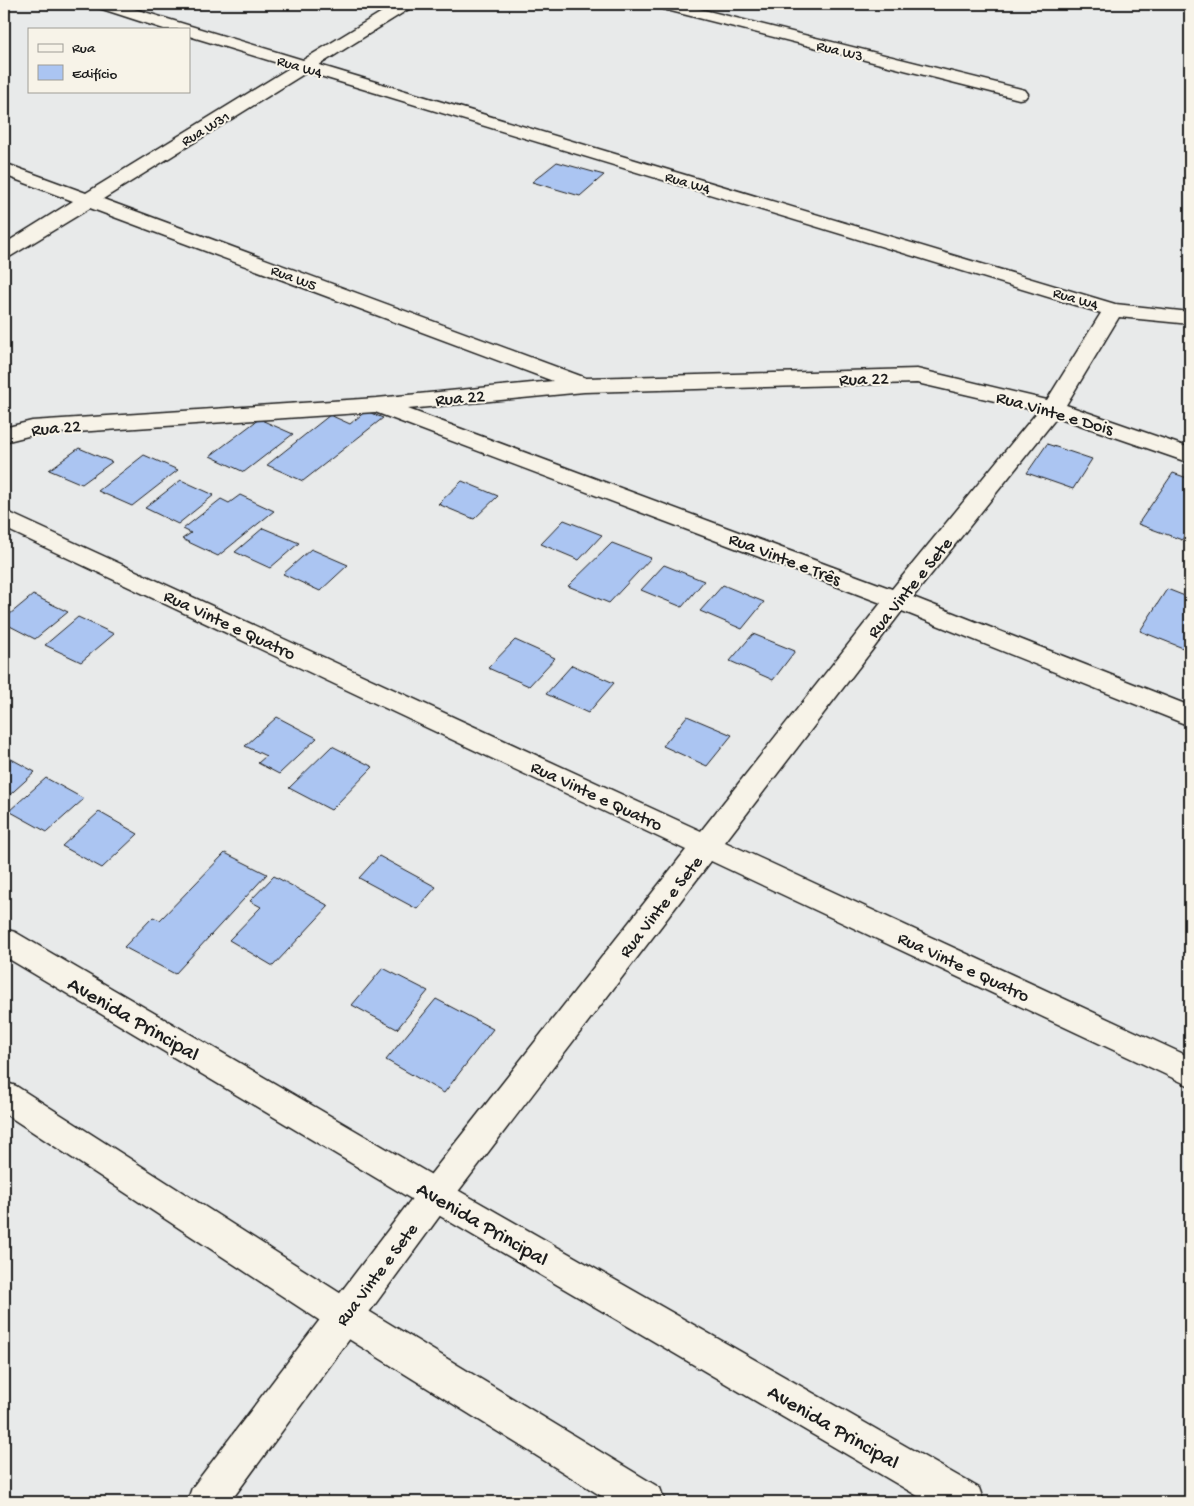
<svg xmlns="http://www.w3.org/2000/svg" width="1194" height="1506" font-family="'Gochi Hand',sans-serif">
  <rect width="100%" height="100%" fill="#e8eaea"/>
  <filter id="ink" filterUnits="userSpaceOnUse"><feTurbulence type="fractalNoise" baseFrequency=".02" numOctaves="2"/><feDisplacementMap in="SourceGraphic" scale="10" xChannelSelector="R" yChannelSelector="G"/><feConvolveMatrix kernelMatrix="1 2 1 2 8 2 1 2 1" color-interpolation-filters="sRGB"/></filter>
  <g filter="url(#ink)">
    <path fill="#abc5f2" stroke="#1c1c1c" d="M557,162L604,175L580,196L532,182Z
      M366,411L383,418L303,481L267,465L330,415L350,424Z
      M259,419L293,434L244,472L210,456Z
      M1047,444L1092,459L1073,489L1027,473Z
      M79,448L112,462L82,484L49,470Z
      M144,455L178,470L132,506L98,491Z
      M1173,473L1190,479V525L1182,540L1138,524Z
      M181,480L214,495L178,524L145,508Z
      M462,481L498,496L474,519L438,504Z
      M240,495L274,511L218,556L182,539L191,533L183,529L221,499L229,503Z
      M564,520L602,535L579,560L541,544Z
      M263,528L299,543L270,568L235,552Z
      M612,543L651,558L609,603L568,586Z
      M311,549L348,565L320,591L283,574Z
      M664,565L704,581L682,607L641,590Z
      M723,585L764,602L742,629L700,611Z
      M1167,589L1190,598V645L1188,650L1140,631Z
      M33,595L68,612L35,639L4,623V619Z
      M78,617L114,634L81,662L45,645Z
      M753,634L795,651L773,680L730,661Z
      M515,640L555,658L529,686L488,668Z
      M572,665L614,683L588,713L546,694Z
      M687,716L732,735L707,766L663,746Z
      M277,717L317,738L279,774L258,763L266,756L245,746Z
      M332,746L373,767L331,810L289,788Z
      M4,755L35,772L4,800Z
      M46,778L84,799L47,832L9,811Z
      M99,812L138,834L102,868L62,846Z
      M225,853L267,874L175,974L124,947L153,917L160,920Z
      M379,856L436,887L417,909L359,878Z
      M274,876L329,906L273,966L229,940L261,907L250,901Z
      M383,968L428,991L397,1029L352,1005Z
      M436,999L493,1029L444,1093L386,1060Z"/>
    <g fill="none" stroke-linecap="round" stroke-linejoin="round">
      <defs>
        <path id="street" d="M94,4H118L303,60L395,4H414L412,7L319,65L1115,304L1190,312V324L1119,317L1066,405L1190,448V463L1057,417L913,597L1190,706V726L902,611L725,842L1190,1057V1086L711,861L447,1206L230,1502H187L192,1488L423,1184L686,850L4,528V511L12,514L701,831L881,603L375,412L32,435L4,442V428L32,421L377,398L553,381L90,208L11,256L4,258V244L73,201L4,175V163L86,193L291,67L189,36V29H164L96,7ZM307,72L1101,313L1047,400L917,369L586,378L103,199ZM917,383L1038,411L892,589L408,409L584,392Z
          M653,4H680L1025,90L1028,94L1025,98L1019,99L655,7Z"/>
        <path id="secondary" d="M4,929L15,932L447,1184L979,1488L984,1502H928L423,1206L4,956Z
          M4,1082L16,1086L357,1304L660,1488L665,1502H611L331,1328L4,1113Z"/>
      </defs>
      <use href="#street" stroke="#1c1c1c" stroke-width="3"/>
      <use href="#secondary" stroke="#1c1c1c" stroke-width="3"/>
      <use href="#street" fill="#f7f3e8" fill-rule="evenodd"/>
      <use href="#secondary" fill="#f7f3e8" fill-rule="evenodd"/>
    </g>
  </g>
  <g text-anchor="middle" stroke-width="4" stroke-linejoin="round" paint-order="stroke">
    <g font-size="15" fill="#1c1c1c" stroke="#f7f3e8">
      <text transform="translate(840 50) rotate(14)" y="5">Rua W3</text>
      <text transform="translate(300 66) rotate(17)" y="5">Rua W4</text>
      <text transform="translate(205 128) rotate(-31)" y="5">Rua W31</text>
      <text transform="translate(688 182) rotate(17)" y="5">Rua W4</text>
      <text transform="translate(294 277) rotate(21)" y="5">Rua W5</text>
      <text transform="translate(1076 298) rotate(17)" y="5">Rua W4</text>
    </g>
    <g font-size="18" fill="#1c1c1c" stroke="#f7f3e8">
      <text transform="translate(864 378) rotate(-2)" y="6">Rua 22</text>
      <text transform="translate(460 397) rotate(-5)" y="6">Rua 22</text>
      <text transform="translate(1055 412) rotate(16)" y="6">Rua Vinte e Dois</text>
      <text transform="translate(56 427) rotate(-5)" y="6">Rua 22</text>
      <text transform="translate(785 558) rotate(21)" y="6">Rua Vinte e Três</text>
      <text transform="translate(909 587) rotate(-51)" y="6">Rua Vinte e Sete</text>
      <text transform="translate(230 624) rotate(25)" y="6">Rua Vinte e Quatro</text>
      <text transform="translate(597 795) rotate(25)" y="6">Rua Vinte e Quatro</text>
      <text transform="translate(660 906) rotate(-52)" y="6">Rua Vinte e Sete</text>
      <text transform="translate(964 966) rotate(25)" y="6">Rua Vinte e Quatro</text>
      <text transform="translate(376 1274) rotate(-53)" y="6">Rua Vinte e Sete</text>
    </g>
    <g font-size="21" fill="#1c1c1c" stroke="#f7f3e8">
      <text transform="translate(134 1018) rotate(30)" y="7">Avenida Principal</text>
      <text transform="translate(483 1223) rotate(30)" y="7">Avenida Principal</text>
      <text transform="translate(834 1426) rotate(30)" y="7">Avenida Principal</text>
    </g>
  </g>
  <rect width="1194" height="1506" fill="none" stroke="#f7f3e8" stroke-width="20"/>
  <rect x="10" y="10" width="1174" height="1486" fill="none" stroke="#1c1c1c" stroke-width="2" filter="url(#ink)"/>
  <rect x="28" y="28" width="162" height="65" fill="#f7f3e8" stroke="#9f9d96"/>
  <rect x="38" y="44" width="25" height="8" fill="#f7f3e8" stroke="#9f9d96"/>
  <text x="72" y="52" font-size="15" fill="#1c1c1c">Rua</text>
  <rect x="38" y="65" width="25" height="15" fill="#abc5f2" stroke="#9f9d96"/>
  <text x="72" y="78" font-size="15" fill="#1c1c1c">Edifício</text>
</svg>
